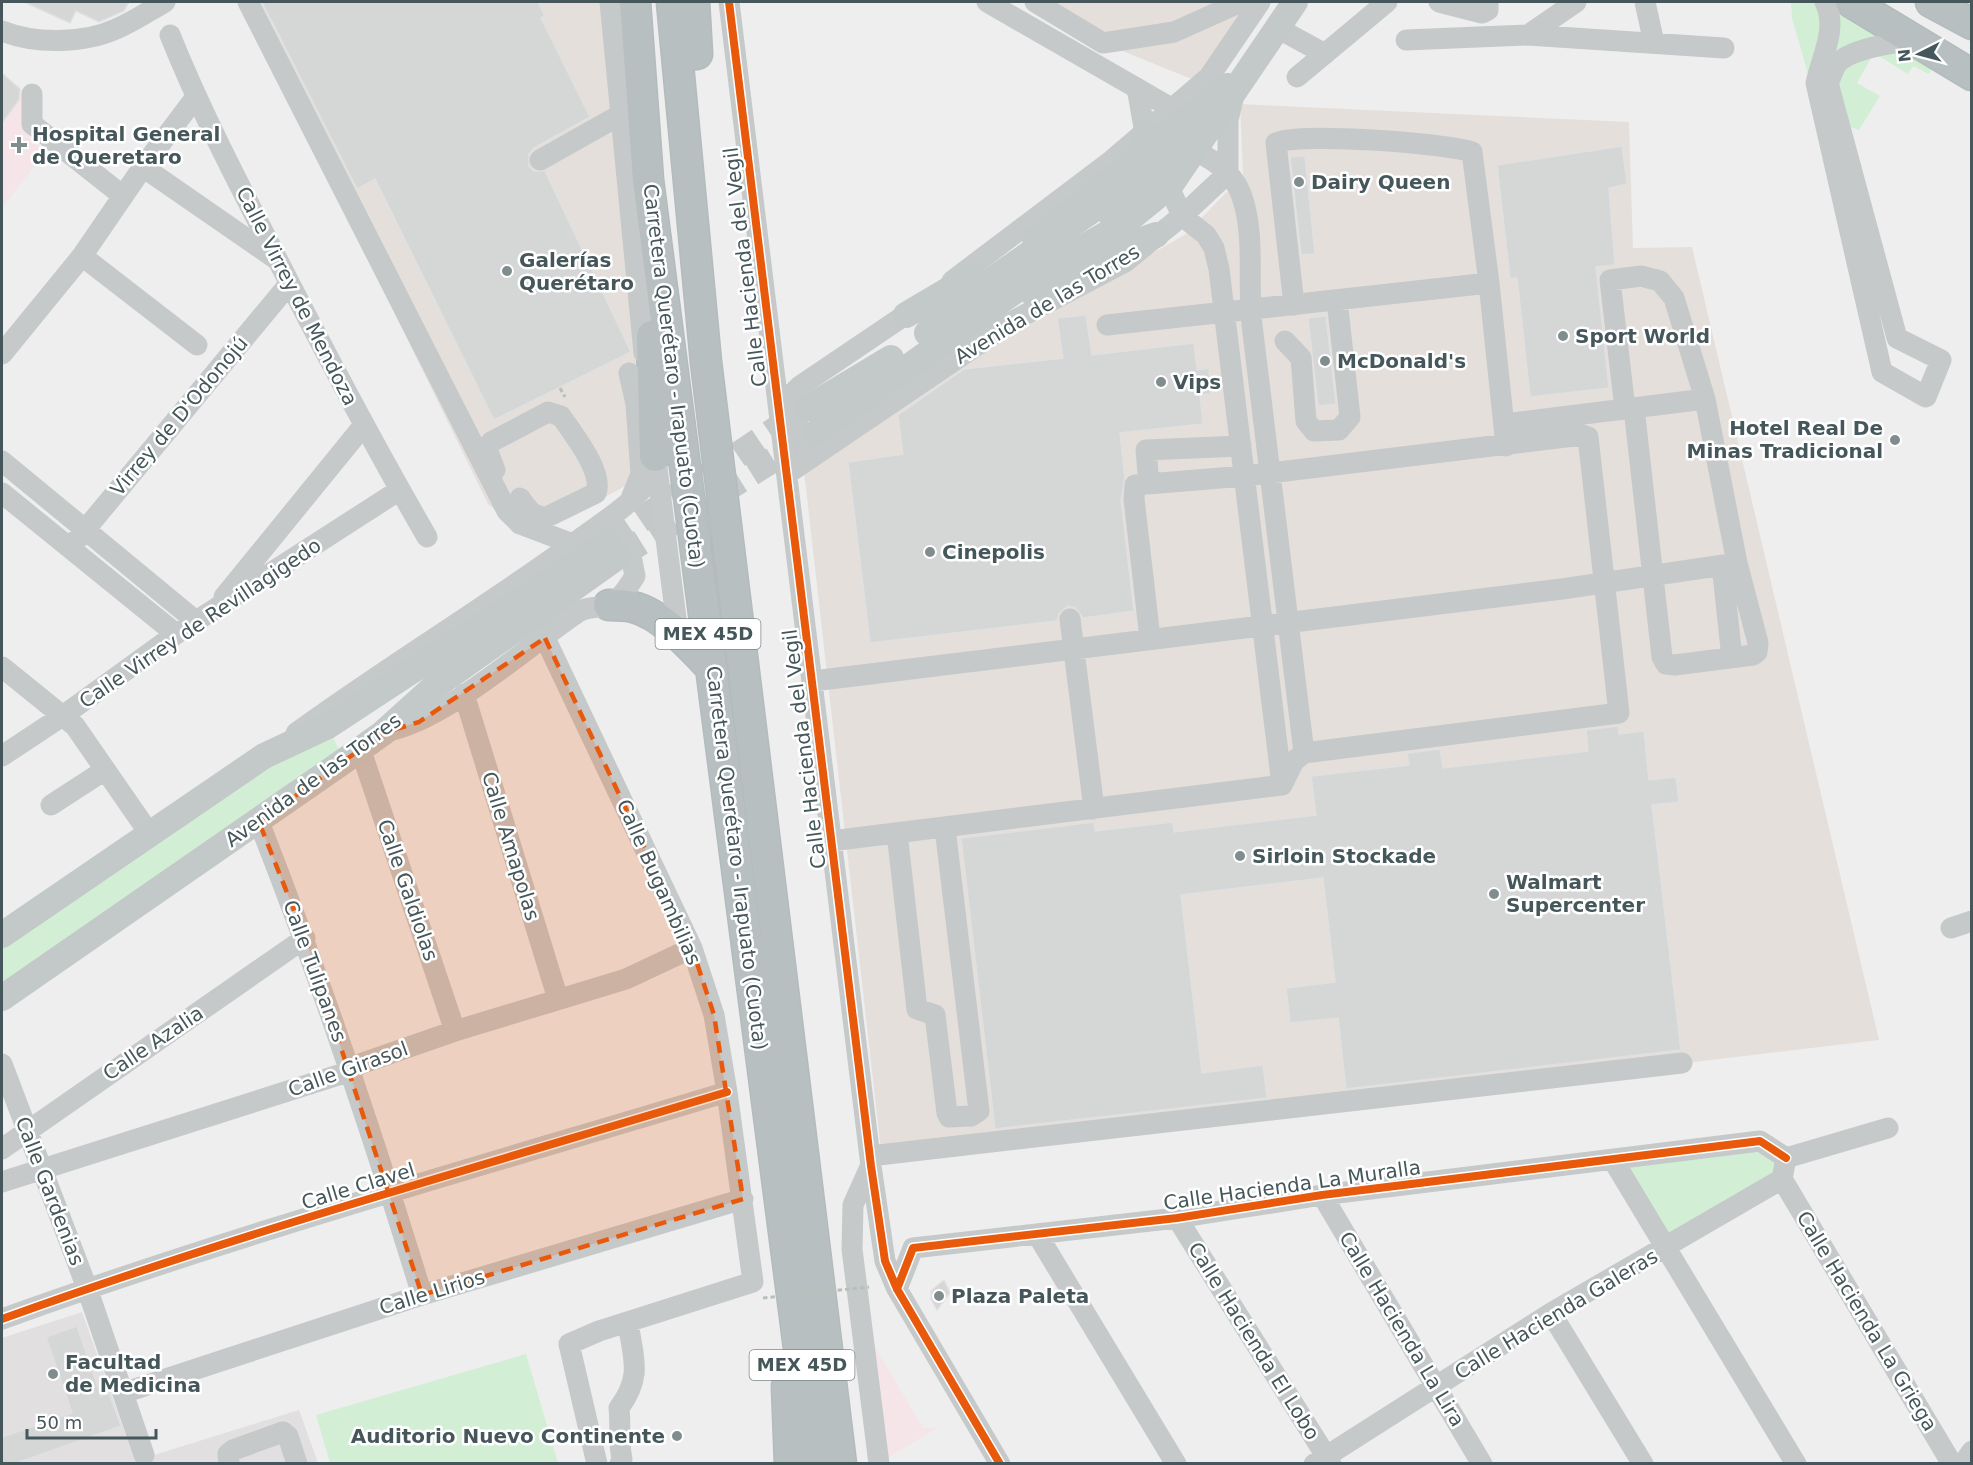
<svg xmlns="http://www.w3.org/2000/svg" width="1973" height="1465" font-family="'DejaVu Sans',sans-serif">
  <rect width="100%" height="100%" fill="#efeeee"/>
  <path fill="#e4dfdb" d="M242,2H603L648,474L562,520L511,524L488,504Z
    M1035,2H1257L1208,77L1189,78L1103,43Z
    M1240,104L1629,122L1633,248L1692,247L1879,1040L882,1159L804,471L961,364L1186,234L1243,175Z"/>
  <path fill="#e1dfe0" d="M82,1312L135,1461L299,1410L318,1463H2V1338Z"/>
  <path fill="#f5e4e8" d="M2,73L24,93L28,137L45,152L2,208Z
    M875,1347L923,1428H937L879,1463L858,1357Z"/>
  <path fill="#d2eed4" d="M1791,2H1849L1937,59L1929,74L1913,66L1908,74L1874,53L1857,83L1880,96L1859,130L1820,116L1792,18Z
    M328,726L344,761L2,998V935Z
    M1760,1141L1786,1158L1782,1179L1665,1249L1613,1160Z
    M526,1354L558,1463H330L316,1415Z"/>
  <path fill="#d5d7d7" stroke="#e0e0e1" stroke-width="1.5" d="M24,2H129L124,11L99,22L76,11L70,23Z
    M262,2H538L545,16L541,18L590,117L534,148L529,154V166L534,171H545L631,352L494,420L375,179L357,189Z
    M2,73L20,89L19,100L2,123Z
    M1622,146L1627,184L1609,188L1615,265L1596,267L1609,388L1530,397L1517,278L1510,279L1497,165Z
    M1305,156L1315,254L1301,255L1290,157Z
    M1086,315L1092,355L1194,343L1197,370L1209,368L1211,394L1200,395L1203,424L1120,433L1125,478L1121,500L1134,611L1083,618L1075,608L1068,606L1059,614L1057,621L870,643L848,462L903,454L898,415L964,369L1063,358L1057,318Z
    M1326,316L1336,404L1318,406L1308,318Z
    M1618,726L1619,734L1644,731L1649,780L1676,777L1679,802L1652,805L1681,1050L1346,1089L1338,1018L1290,1023L1286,988L1335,982L1323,878L1181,895L1202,1073L1263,1065L1267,1098L995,1129L961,838L1094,822L1095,831L1173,822L1174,832L1316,815L1311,776L1409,765L1407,753L1440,749L1443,768L1588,751L1586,730Z
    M944,1280L950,1293L937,1310L931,1299V1291Z
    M77,1326L101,1396L109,1393L121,1426L14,1464H2V1437L72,1413L46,1337Z"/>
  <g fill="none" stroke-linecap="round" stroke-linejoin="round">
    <path stroke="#c4c8c9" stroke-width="26" stroke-dasharray="26 13" stroke-linecap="butt" d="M608,542L800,413
      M619,556L814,434"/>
    <defs>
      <path id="highway" d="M635,2L648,180L814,1464
        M672,2L706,362L841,1464
        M694,2L697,54
        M1851,2L1972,75
        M1931,2L1972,24
        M652,336L655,456
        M609,605C616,605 625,605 633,607C662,614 692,648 712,669
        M787,1386L790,1464"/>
    </defs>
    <use href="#highway" stroke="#b3bbbd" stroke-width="33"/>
    <path stroke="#b5c2ba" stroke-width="3" stroke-dasharray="4.5 3" stroke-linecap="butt" d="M560,388L565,397"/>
    <path stroke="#c5c9ca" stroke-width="21" d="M248,2L507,511L520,524L573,544
      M610,2L644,353
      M729,2L871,1166L885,1261L897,1289L1000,1464
      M987,2L1173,109H1187
      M1035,2L1103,43L1174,32L1241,2
      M1439,2L1482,13L1488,10V2
      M1645,2L1654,43
      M1825,2C1838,28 1822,56 1816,83L1882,372L1926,397L1941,360L1897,338L1828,83C1831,78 1833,70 1836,65C1848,49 1895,42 1914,41
      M1281,30L1325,54
      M2,31C34,44 83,44 116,29C133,22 149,11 165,2
      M170,35C199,107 234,175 270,245C320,343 372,442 427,537
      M1528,35L1576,2
      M1406,40L1528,35L1724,48
      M1297,77L1387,2
      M1137,88L1145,133L1182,216L1206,235L1214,248L1219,269L1282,785
      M32,94V124L123,196
      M540,160L620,115
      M143,167L276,259
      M82,256L197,345
      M952,281L1112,160L1209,77L1260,2
      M1294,305L1276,143C1299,132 1445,143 1472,152L1489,283L1506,446
      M1107,325L1489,283
      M1285,341L1301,358L1306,421L1314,431L1339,430L1350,417L1337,300
      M2,354L82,256L143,167L195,98
      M629,373L636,404L641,474L632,496
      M800,386C795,416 792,435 823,449
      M779,407L800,386L920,305
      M1625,409L1610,280L1641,276L1660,281L1674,298L1705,399L1737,563L1758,643L1757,652L1753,655L1675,665L1666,664L1662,657L1634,408
      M1504,424L1705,399
      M654,444L678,634
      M2,461L197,622
      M495,470L487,449L491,442L548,412L561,416C573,434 604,472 596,493L547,517C533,518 528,509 520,498
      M787,474L1013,321L1125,262L1182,216L1228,173V120L1234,95
      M1149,484L1146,450L1241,446
      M2,493L176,634
      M70,548L289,284
      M1722,565L1732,658
      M224,597L364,425
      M1070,619L1094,809
      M545,638L692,948L714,1015L727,1092L753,1282L599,1331L569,1344L597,1464
      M1150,638L1134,499L1135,485L1245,476L1582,435L1588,437L1619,713L1304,753
      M2,667L75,726L149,833
      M813,681L1562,589L1737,563
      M464,694L558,999
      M384,732C444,722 525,648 577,613C586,606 597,609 607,605C620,601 628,587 635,576L628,541L603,523
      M296,733C387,667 483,609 574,543C604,521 635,503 656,472
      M360,748L455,1031
      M2,756L64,715L176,634L398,491
      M51,805L105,770
      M259,822C320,977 373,1135 422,1295
      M897,833L917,1009L935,1015L947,1113L949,1117L971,1116L979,1111L945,828
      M831,841L1282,785L1294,761L1304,753C1286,610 1269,467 1252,325C1247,282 1256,234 1241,194C1231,167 1204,155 1180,143
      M1951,928L1972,921
      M2,1064L87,1288L144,1455
      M2,1149L305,938
      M870,1156L1682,1063
      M1786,1158L1888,1128
      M1613,1160L1796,1464
      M870,1167L853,1205L852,1249L879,1464
      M1782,1179L1952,1464
      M2,1182L351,1071L360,1064L455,1031L626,979L692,948
      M1322,1195L1482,1464
      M1177,1218L1331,1464
      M1037,1234L1176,1464
      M897,1289L913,1248L1177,1218L1322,1195L1760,1141L1786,1158
      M1551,1313L1643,1464
      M2,1319C240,1233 485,1165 727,1092
      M123,1393L422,1295L743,1199
      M229,1464L228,1454L233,1450L283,1432L288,1436L297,1464
      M620,1464L622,1459C618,1442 621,1425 619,1408C643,1376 633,1358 628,1322
      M1314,1464L1551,1313L1782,1179L1786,1158
      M1963,1464L1972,1451"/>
    <path stroke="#c3c9c9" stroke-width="26" d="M1031,292L1109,251L1156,235
      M906,315L972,276
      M927,333L960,302L1120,191L1143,162L1145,133
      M808,408L891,358
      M814,434L1043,271
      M2,935L264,756L328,726L608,542
      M2,998L344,761L383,733L434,687L619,556"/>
    <use href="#highway" stroke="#b8bfc1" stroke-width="30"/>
    <path stroke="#b5c2ba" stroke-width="3" stroke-dasharray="4.5 3" stroke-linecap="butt" d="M763,1298L869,1287"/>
    <path stroke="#c3c9c9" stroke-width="26" d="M1111,215L1153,177L1190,130
      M1035,240L1227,86
      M1043,271L1122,225L1170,186L1295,2"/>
    <defs>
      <path id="cycleway" d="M729,2L871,1166L885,1261L897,1289L1000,1464
        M897,1289L913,1248L1177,1218L1322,1195L1760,1141L1786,1158
        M2,1319C240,1233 485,1165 727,1092"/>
    </defs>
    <use href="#cycleway" stroke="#fff" stroke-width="11"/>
    <use href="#cycleway" stroke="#e8590c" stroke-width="8"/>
  </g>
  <path fill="#e8590c" fill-opacity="0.2" stroke="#e8590c" stroke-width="4.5" stroke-dasharray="12 8" stroke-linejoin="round" d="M545,638L692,948L714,1015L743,1199L422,1295L305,938L259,822L383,733L419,722Z"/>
  <g fill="#808c8e" stroke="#fff" stroke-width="2">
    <path d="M16 136h6v6h6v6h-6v6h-6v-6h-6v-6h6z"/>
    <circle cx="1299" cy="182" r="6"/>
    <circle cx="507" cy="271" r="6"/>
    <circle cx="1563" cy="336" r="6"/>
    <circle cx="1325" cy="361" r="6"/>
    <circle cx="1161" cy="382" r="6"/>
    <circle cx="1895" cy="440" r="6"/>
    <circle cx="930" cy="552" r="6"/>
    <circle cx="1240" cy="856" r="6"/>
    <circle cx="1494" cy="894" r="6"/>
    <circle cx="939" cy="1296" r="6"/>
    <circle cx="53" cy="1374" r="6"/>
    <circle cx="677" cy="1436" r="6"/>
  </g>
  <g text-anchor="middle" stroke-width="5" stroke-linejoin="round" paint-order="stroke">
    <g fill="#fff" stroke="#7d898c" stroke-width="1.5">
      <rect x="655.5" y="619" width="105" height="30" rx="4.5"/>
      <rect x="749.5" y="1350" width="105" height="30" rx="4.5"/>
    </g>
    <g font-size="18" font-weight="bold" fill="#45575a">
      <text x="708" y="640">MEX 45D</text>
      <text x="802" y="1371">MEX 45D</text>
    </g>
    <g font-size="20" font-weight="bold" fill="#45575a" stroke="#fff" text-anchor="start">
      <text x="32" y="141">Hospital General<tspan x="32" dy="23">de Queretaro</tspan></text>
      <text x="1311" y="189">Dairy Queen</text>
      <text x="519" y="267">Galerías<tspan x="519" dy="23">Querétaro</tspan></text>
      <text x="1575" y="343">Sport World</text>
      <text x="1337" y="368">McDonald's</text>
      <text x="1173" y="389">Vips</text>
      <text x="1883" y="435" text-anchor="end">Hotel Real De<tspan x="1883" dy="23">Minas Tradicional</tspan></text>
      <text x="942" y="559">Cinepolis</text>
      <text x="1252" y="863">Sirloin Stockade</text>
      <text x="1506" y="889">Walmart<tspan x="1506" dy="23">Supercenter</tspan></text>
      <text x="951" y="1303">Plaza Paleta</text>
      <text x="65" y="1369">Facultad<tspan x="65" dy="23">de Medicina</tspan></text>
      <text x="665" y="1443" text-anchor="end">Auditorio Nuevo Continente</text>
    </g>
    <g font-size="20" fill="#45575a" stroke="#fff">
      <text transform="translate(745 267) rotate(-97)" y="7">Calle Hacienda del Vegil</text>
      <text transform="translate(297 296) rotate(63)" y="7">Calle Virrey de Mendoza</text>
      <text transform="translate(1047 304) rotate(-31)" y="7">Avenida de las Torres</text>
      <text transform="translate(674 376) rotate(83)" y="7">Carretera Querétaro - Irapuato (Cuota)</text>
      <text transform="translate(179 416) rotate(-50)" y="7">Virrey de D'Odonojú</text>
      <text transform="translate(200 623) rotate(-34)" y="7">Calle Virrey de Revillagigedo</text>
      <text transform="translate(804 749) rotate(-97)" y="7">Calle Hacienda del Vegil</text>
      <text transform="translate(313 780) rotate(-36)" y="7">Avenida de las Torres</text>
      <text transform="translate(511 846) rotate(73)" y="7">Calle Amapolas</text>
      <text transform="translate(737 858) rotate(83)" y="7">Carretera Querétaro - Irapuato (Cuota)</text>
      <text transform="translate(659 882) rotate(66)" y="7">Calle Bugambilias</text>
      <text transform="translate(408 890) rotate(71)" y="7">Calle Galdiolas</text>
      <text transform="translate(315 971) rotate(70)" y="7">Calle Tulipanes</text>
      <text transform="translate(153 1043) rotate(-34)" y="7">Calle Azalia</text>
      <text transform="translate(348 1069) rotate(-20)" y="7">Calle Girasol</text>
      <text transform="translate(1292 1185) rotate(-8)" y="7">Calle Hacienda La Muralla</text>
      <text transform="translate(358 1186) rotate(-17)" y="7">Calle Clavel</text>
      <text transform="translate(50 1191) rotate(69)" y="7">Calle Gardenias</text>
      <text transform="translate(432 1292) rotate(-17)" y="7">Calle Lirios</text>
      <text transform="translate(1556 1314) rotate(-31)" y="7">Calle Hacienda Galeras</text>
      <text transform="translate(1867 1321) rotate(59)" y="7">Calle Hacienda La Griega</text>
      <text transform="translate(1402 1329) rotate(59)" y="7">Calle Hacienda La Lira</text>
      <text transform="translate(1254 1341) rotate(58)" y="7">Calle Hacienda El Lobo</text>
    </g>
  </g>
  <rect width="1973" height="1465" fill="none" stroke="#45575a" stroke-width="6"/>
  <g transform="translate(1919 54) rotate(264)" stroke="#ffffff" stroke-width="4.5" paint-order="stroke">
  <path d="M0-4.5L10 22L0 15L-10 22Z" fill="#45575a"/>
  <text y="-9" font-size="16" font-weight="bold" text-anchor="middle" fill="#45575a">N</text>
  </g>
  <path d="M27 1429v9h129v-9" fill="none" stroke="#45575a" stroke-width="3"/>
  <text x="36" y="1429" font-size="18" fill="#45575a" stroke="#ffffff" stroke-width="4.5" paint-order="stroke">50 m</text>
</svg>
